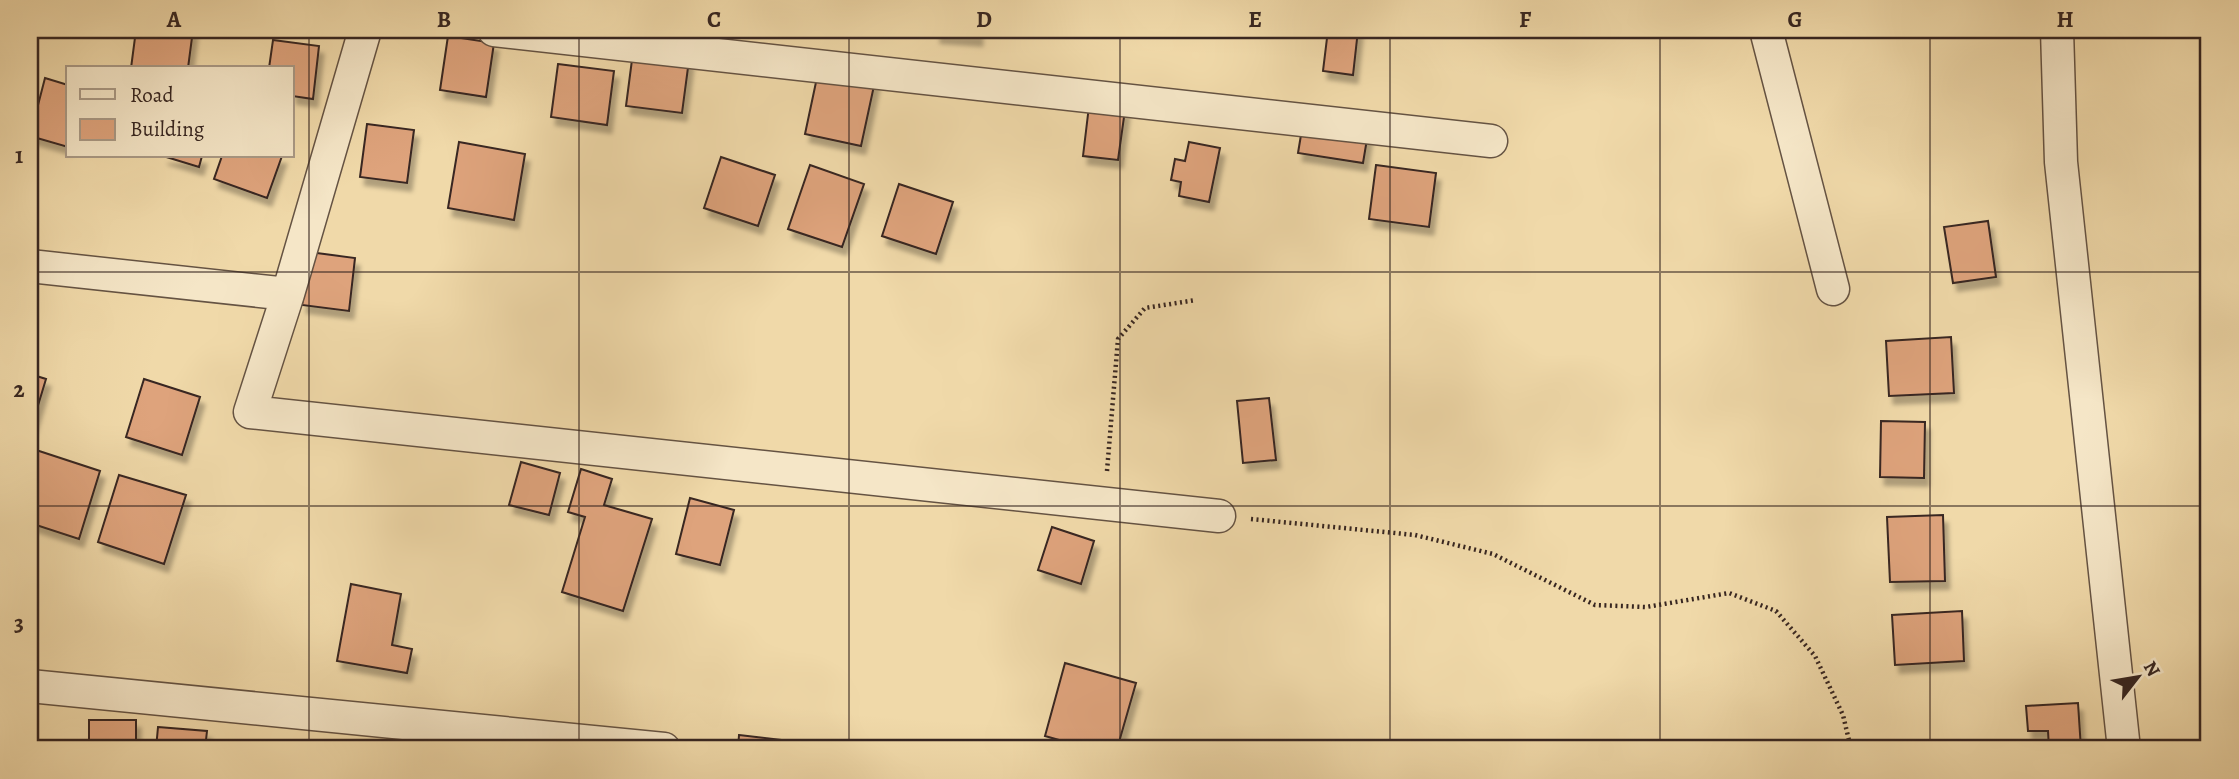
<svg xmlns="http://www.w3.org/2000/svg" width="2239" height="779" font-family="Alegreya,serif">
  <defs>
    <filter id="shadow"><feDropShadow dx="4.5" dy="8" stdDeviation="2" flood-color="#0004"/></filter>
  </defs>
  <rect width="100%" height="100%" fill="#f0d9a9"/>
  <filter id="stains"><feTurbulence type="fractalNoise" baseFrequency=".00286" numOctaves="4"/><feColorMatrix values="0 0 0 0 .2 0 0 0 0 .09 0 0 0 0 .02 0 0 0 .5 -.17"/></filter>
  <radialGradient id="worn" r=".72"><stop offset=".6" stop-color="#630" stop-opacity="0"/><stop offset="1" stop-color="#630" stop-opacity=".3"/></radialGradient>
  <path fill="#dea37c" stroke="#372621" stroke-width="2" filter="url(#shadow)" d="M136,30H193L188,68H131Z
    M936,30H978V38L936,35Z
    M1328,30H1358L1353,75L1323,71Z
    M448,36L494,43L486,97L440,90Z
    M273,40L319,46L313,99L292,96V68H269Z
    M633,52L689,60L682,113L626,106Z
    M558,64L614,71L607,125L551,117Z
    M819,68L875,81L861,146L805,134Z
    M45,78L68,85V147L30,136Z
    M1089,106L1125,110L1118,160L1083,156Z
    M1303,123L1368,133L1363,163L1298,153Z
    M367,124L414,130L407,183L360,177Z
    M459,142L525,154L514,220L448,208Z
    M1189,142L1220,148L1209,202L1179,196L1181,182L1171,180L1175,159L1185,161Z
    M163,156H202L199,167Z
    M222,156H282L267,198L214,179Z
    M721,157L775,175L758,226L704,208Z
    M810,165L864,184L842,247L788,229Z
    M1376,165L1436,173L1429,227L1369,219Z
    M899,184L953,202L936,254L882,236Z
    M1988,221L1996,277L1953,283L1944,227Z
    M309,252L355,258L349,311L302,305Z
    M1951,337L1954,393L1889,396L1886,341Z
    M30,374L46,379L30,432Z
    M144,379L200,397L182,455L126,437Z
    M1269,398L1276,460L1243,463L1237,401Z
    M1881,421L1925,422L1924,478L1880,477Z
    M33,449L100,471L79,539L30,523V461Z
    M521,462L560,473L549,515L509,505Z
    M581,469L612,479L604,505L652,519L623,611L562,592L585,517L568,512Z
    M119,475L186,495L164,564L98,542Z
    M690,498L734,510L720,565L676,554Z
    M1943,515L1945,581L1890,582L1887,517Z
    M1052,527L1094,541L1081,584L1038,570Z
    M351,584L401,594L392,645L412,649L407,673L337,661Z
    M1962,611L1964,661L1895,665L1892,615Z
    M1065,663L1136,683L1117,749H1091L1045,736Z
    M2078,703L2081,749H2049L2048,731H2028L2026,706Z
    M89,720H136V749H89Z
    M158,727L207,731L205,749H156Z
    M739,735L808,743L807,749H738Z
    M867,744L912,749H866Z"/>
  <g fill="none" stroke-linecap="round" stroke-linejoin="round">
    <defs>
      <path id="minor" d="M365,30L288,294L250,412L1219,516
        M494,30L1491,141
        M1766,30L1833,289
        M2057,30L2061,162L2124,749
        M30,266L288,294
        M30,686L664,749"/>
    </defs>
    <use href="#minor" stroke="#655343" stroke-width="35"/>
    <path stroke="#372621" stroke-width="4.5" stroke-dasharray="2 3.5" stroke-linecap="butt" d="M1107,471L1118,339L1145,308L1196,300
      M1251,519L1415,535L1493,554L1595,605L1646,607L1729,593L1776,611L1815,656L1843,715L1851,749"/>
    <use href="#minor" stroke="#f5e6c7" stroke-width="32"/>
  </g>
  <path fill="none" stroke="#372621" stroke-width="2" stroke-opacity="0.55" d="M309,30V749M579,30V749M849,30V749M1120,30V749M1390,30V749M1660,30V749M1930,30V749M30,272H2209M30,506H2209"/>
  <rect width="2239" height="779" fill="none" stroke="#f0d9a9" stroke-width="77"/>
  <rect x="66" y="66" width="228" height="91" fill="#f5e6c7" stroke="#a99985" stroke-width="2"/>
  <rect x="80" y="89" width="35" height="10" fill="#f5e6c7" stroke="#a99985" stroke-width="2"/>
  <text x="130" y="102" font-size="21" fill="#372621">Road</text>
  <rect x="80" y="119" width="35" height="21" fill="#dea37c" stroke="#a99985" stroke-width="2"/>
  <text x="130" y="136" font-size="21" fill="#372621">Building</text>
  <g transform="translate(2138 677) rotate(59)" stroke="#f5e6c7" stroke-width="5" paint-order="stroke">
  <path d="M0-5L12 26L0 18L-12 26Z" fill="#372621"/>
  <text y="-10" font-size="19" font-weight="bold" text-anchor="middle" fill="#372621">N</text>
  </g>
  <rect x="38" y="38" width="2162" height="702" fill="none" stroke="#372621" stroke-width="2.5"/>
  <g font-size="23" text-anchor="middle" font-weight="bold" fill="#372621">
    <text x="174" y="27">A</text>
    <text x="444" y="27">B</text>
    <text x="714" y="27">C</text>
    <text x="984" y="27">D</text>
    <text x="1255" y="27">E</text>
    <text x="1525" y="27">F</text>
    <text x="1795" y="27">G</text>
    <text x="2065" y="27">H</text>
    <text x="19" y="163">1</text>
    <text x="19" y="397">2</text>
    <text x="19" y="631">3</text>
  </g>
  <rect width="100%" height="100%" filter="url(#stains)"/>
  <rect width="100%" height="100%" fill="url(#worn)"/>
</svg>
